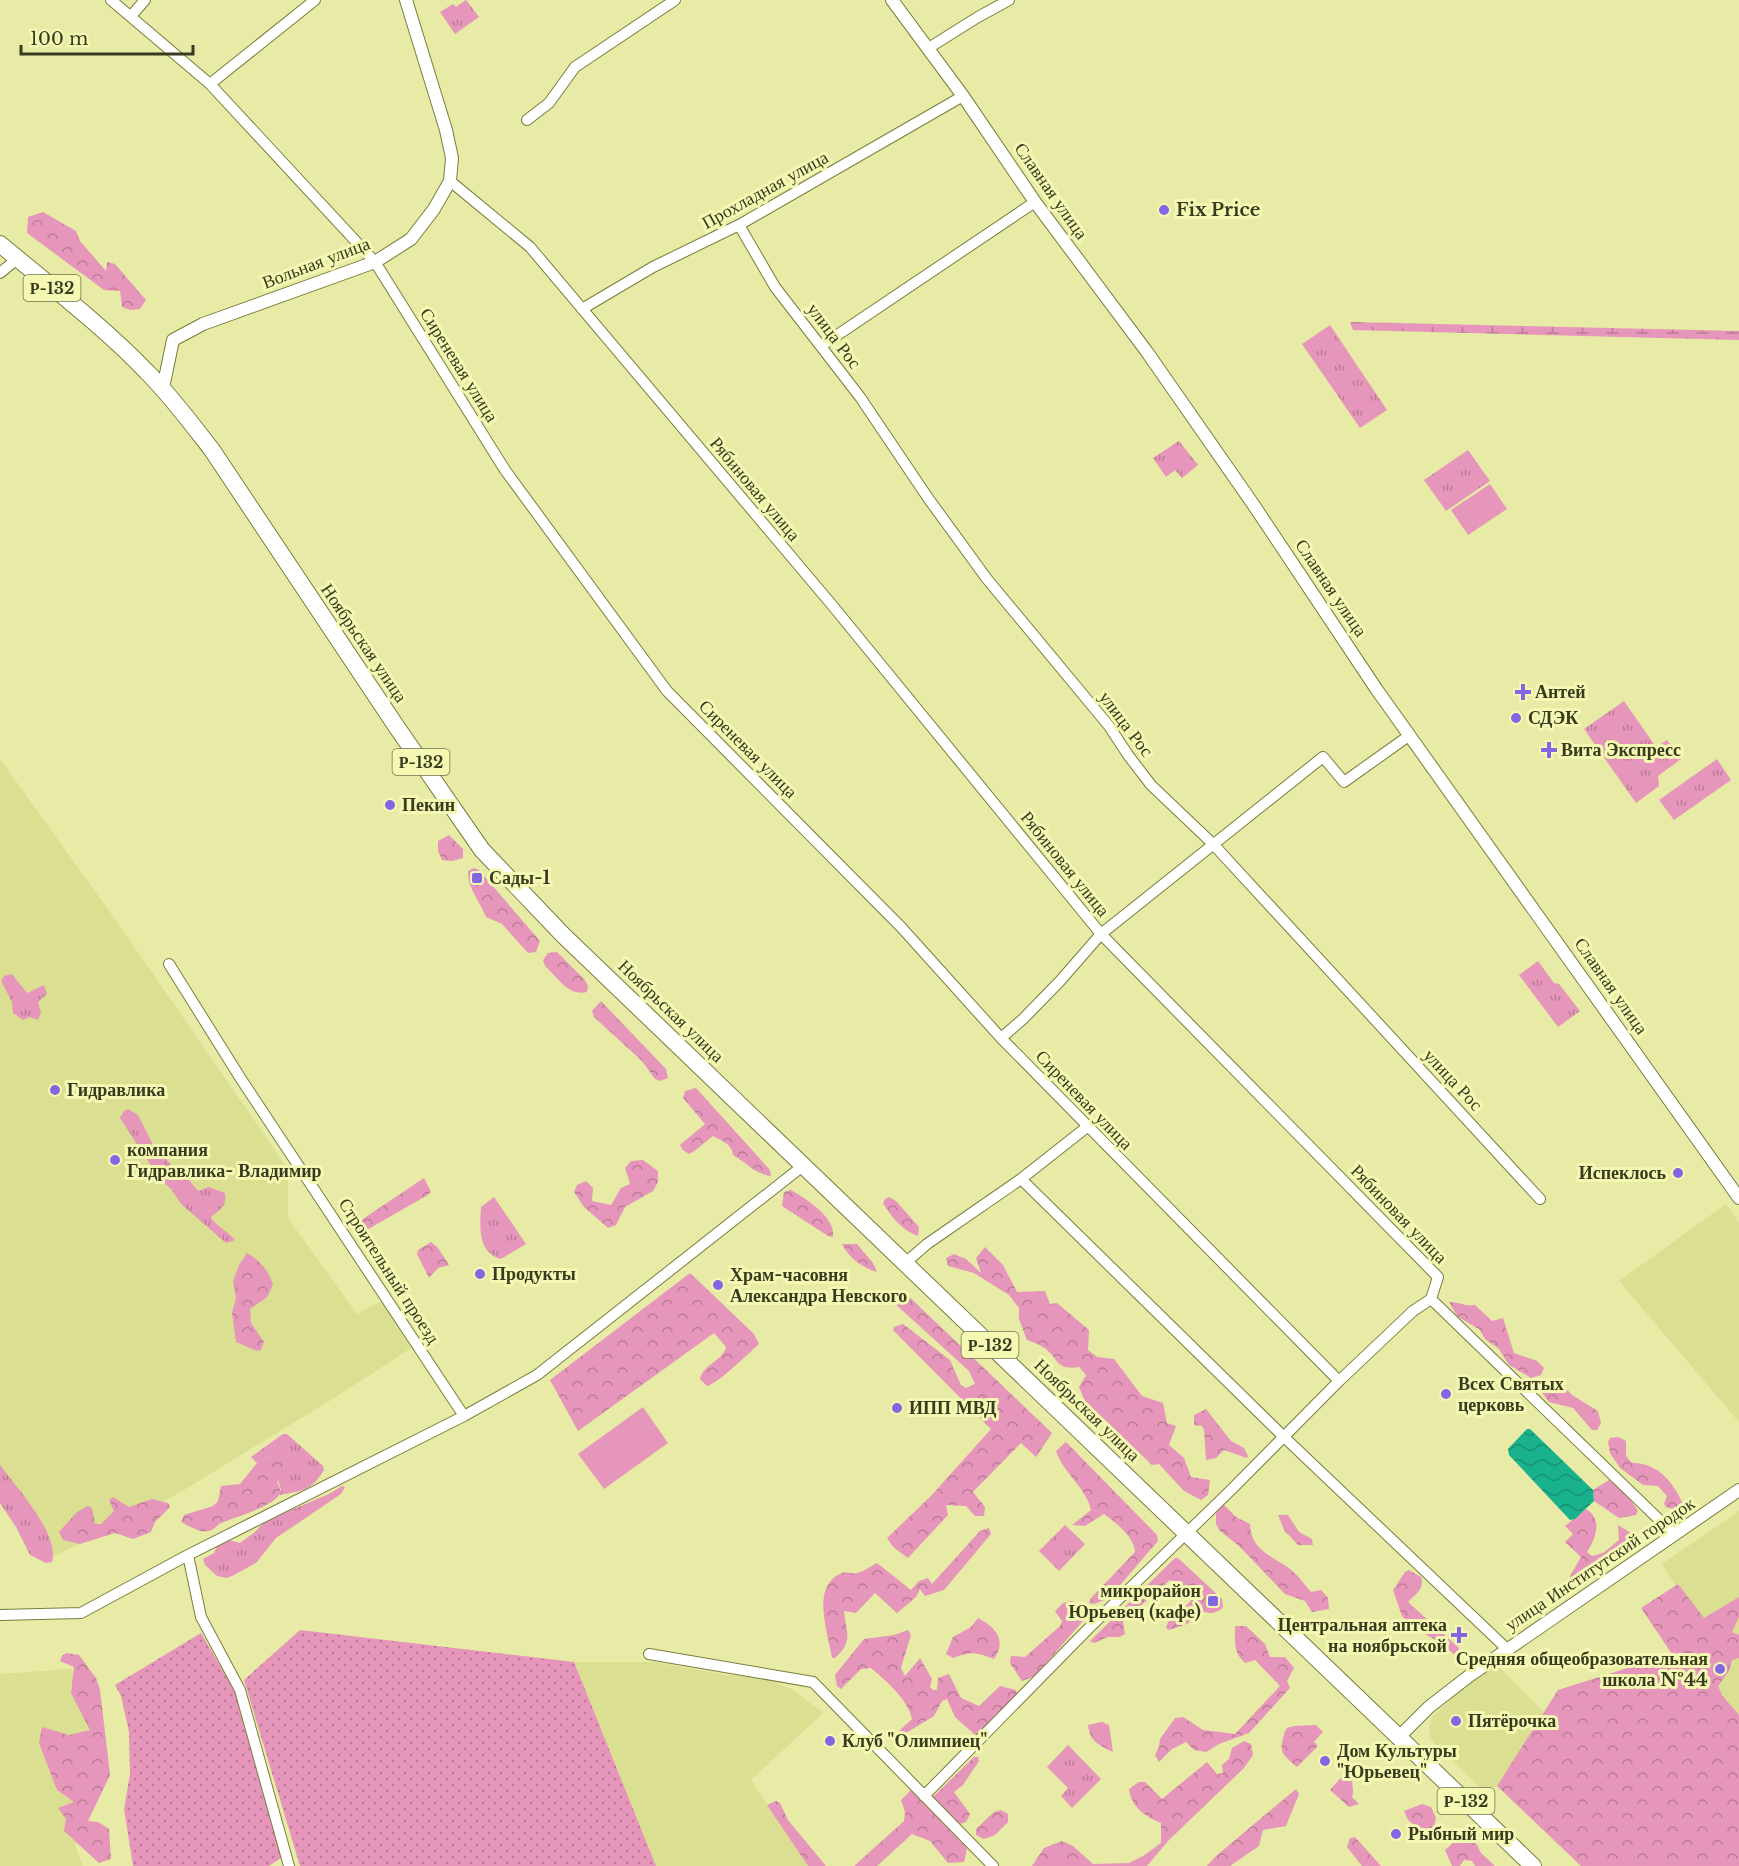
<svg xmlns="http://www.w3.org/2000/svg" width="1739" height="1866" font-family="'Libre Baskerville',serif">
  <defs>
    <pattern id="grass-tufts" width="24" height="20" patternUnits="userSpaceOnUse" patternTransform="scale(1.5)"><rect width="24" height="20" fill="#e596ba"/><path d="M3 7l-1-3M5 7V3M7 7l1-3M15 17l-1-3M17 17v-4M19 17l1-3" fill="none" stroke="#bb7b97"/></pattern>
    <pattern id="forest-crowns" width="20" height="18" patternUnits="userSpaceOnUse" patternTransform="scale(1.5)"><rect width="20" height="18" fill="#e596ba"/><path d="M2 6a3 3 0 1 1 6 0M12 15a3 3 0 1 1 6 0" fill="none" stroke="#bb7b97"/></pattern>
    <pattern id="wetland-marsh" width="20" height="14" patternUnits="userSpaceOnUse" patternTransform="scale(1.5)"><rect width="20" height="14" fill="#e596ba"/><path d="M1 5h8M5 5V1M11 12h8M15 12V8" fill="none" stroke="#bb7b97"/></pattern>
    <pattern id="garden-dots" width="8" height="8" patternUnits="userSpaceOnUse" patternTransform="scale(1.5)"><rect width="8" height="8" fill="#e596ba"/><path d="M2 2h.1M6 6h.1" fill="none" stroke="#bb7b97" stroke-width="1.8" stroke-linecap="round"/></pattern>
    <pattern id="water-waves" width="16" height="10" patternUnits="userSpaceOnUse" patternTransform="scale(1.5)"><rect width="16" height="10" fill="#19b28d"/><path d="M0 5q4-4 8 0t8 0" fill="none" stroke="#179273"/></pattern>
  </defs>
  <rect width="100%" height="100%" fill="#e7eba6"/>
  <path fill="#dbdf92" d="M0,759L117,922L288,1169V1218L357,1314L382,1301L411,1348L339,1395L179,1493L53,1557L0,1472Z
    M1726,1204L1739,1223V1422L1619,1281Z
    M1739,1511V1715L1681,1644L1704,1629L1662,1564Z
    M574,1662H655L725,1675L757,1676L792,1689L823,1713L751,1780L808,1866H656Z
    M1496,1664L1544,1712L1497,1786L1485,1792L1434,1743L1430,1736L1429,1726L1432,1717L1467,1684Z
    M70,1669L100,1690L110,1775L75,1845L83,1866H0V1674Z"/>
  <path fill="url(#grass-tufts)" d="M466,0L479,17L455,34L440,12L453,4L456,7Z
    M1330,325L1387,410L1360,428L1302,344Z
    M1179,441L1198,465L1182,478L1175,470L1166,477L1153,458Z
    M1468,450L1490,481L1446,511L1424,480Z
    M1624,701L1656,747L1667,740L1681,759L1658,776L1659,786L1636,803L1584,729Z
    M1717,759L1731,780L1674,820L1659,800Z
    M1538,961L1554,983L1559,984L1580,1011L1558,1027L1519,975Z
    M12,974L27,993L44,985L47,994L38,1002L41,1013L38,1020L29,1017L23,1020L13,1013L12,1002L1,981L4,976Z
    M128,1109L138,1115L153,1145L168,1161L177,1175L188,1179L198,1191L209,1187L225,1193C227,1206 221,1209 211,1217C214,1225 229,1232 235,1240L226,1243L181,1204L172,1190L159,1178L120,1118L124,1111Z
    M494,1197L526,1244L501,1259C477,1252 480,1226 481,1207Z
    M283,1434H287L323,1466L324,1470C311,1491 302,1491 279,1495L281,1490L271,1456L257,1463L251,1457Z
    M0,1465C16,1487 60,1534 52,1562L46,1563L30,1555L16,1527L0,1503Z
    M342,1486L345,1487L341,1494L276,1538L256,1563L232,1576L226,1578L217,1576L205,1565L203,1559L214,1553L218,1544L229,1540L240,1543L255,1532L265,1521L329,1494Z
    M1065,1525L1085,1544L1059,1571L1039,1551Z
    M1068,1745L1101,1779L1072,1808L1061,1796L1068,1788L1047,1767Z"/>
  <path fill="url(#forest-crowns)" d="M43,212L76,231L80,241L106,271L107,262L115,264L146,300L140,309L130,310L122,307L120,291L104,290L27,233L28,217Z
    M449,835L463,849V858L452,861L442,860L438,851V841Z
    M474,868L479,870L540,941L536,952L528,953L502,924L486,917C480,901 467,888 468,871Z
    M557,952L585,980L588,986L587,992C569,997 557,977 545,966L543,960L548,953Z
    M601,1001L666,1069L668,1078L660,1081L655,1079L642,1061L594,1017L592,1011Z
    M696,1088L770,1170L771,1176C753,1173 749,1164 733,1155C732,1144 722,1141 713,1136L693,1152L689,1154L683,1150L680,1145L705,1124L683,1098L685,1091Z
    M643,1160L658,1171V1182L653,1191L625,1207L616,1225L608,1228L584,1207L574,1192L577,1185L586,1181L593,1188L592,1201L611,1205L621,1188L630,1184L625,1168L631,1161Z
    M424,1178L431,1192L426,1196L358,1235L351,1227Z
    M791,1190C806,1199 836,1217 833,1237L828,1236L782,1206L784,1192Z
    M889,1197L896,1201L919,1227L918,1236C903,1231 891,1217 883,1203L885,1199Z
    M431,1242L438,1248L449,1265L438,1268L429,1278L417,1254L418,1250Z
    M842,1244H857L873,1263L877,1272C862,1268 848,1257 842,1244Z
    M985,1247L1003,1265L1017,1292L1045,1291L1050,1304L1057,1303L1089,1330L1088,1350L1097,1357L1114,1359L1142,1396L1163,1403L1167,1423L1176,1426L1169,1445L1184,1458L1191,1477L1210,1480L1208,1495L1201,1500L1184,1491L1159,1464L1152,1465L1085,1401L1079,1387L1086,1375L1079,1367C1056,1370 1060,1361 1046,1349C1041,1345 1033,1342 1027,1340L1019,1319V1308L1009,1295L974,1273L948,1266L946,1258L954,1254L966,1259L981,1273L976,1258Z
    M247,1253C260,1260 269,1271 273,1285L267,1297L250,1309L251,1323L264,1342L261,1350L257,1351L236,1342L232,1313L236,1298L233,1281L239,1265Z
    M690,1273L754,1334L759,1344C749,1353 716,1385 707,1386L700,1379C703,1364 723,1361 726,1347L714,1333L578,1431L550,1380Z
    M902,1290L1052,1433L1036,1457L1021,1443L973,1492L985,1507L984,1516H975L966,1506L946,1505L948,1515L908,1558L893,1547L887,1538L931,1496L991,1429L893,1330L894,1327L903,1324L950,1360L961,1385L966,1388L975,1384L969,1371L893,1302L892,1294Z
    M1449,1302C1459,1302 1466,1307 1475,1305L1492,1321L1503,1318L1514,1353L1537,1361L1544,1368L1541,1375L1531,1378L1509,1365L1499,1349L1485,1339L1480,1330L1457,1316Z
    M1557,1379L1572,1395L1598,1411L1601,1423L1597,1430H1592L1573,1408L1549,1402L1537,1386Z
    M1206,1409L1231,1441L1244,1448L1248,1456L1247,1458L1224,1450L1216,1458L1206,1460L1204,1430L1202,1426L1194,1425V1415Z
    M1618,1437L1626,1441V1456L1632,1463C1657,1462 1674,1483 1683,1504L1677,1510L1666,1507L1664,1504L1667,1496L1658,1486L1643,1485L1620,1468L1610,1453L1608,1442L1610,1438Z
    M1066,1442L1157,1535L1158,1541L1109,1598L1094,1604L1089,1603L1091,1598L1135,1552C1134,1536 1116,1523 1104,1514L1085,1526L1072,1525L1091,1510C1086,1487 1063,1473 1056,1451Z
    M271,1456H279L286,1466L277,1482C279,1486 282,1490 279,1495C272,1507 232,1518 219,1524C207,1538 195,1529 181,1522L184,1515L213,1506L218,1501L221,1486L240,1484L257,1463Z
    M1609,1480C1622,1489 1630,1498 1638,1511L1636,1515L1619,1518L1594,1501L1593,1490Z
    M113,1497L129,1507L152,1499L168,1503L170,1507L155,1522L151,1532L133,1539L115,1533L80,1544L63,1540L59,1532L77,1512L88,1506L92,1508L95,1524H101L114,1511L109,1500Z
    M1223,1504L1236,1517L1250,1524C1251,1550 1270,1555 1289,1568C1297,1574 1304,1584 1311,1592L1321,1590L1328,1598L1329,1609L1312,1612L1305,1601L1285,1594L1239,1546L1219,1530L1216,1524V1508Z
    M1586,1509C1603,1519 1596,1538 1587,1552L1592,1556L1603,1553L1619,1540L1618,1525L1639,1538L1587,1583H1570V1576L1581,1557L1565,1542L1573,1534L1565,1526Z
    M1278,1515H1288L1299,1532L1312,1539L1313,1545H1298L1284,1530Z
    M989,1528L991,1534L944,1590L925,1596L920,1589L916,1597L897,1613L875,1593L856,1613L844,1611C846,1632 854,1641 835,1658H832C828,1632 810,1586 842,1573C847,1571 851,1574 856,1573C863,1572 871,1566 877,1563L911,1590L919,1581L928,1578L932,1584L980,1531Z
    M1175,1558H1178L1222,1599L1223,1607C1217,1614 1209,1614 1202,1611L1187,1624L1169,1630L1166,1628L1168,1622L1191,1601L1170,1580L1123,1621L1125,1634L1119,1637H1108L1094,1643L1090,1641Z
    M1409,1570L1421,1577C1425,1590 1415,1594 1408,1602L1459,1648L1457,1653L1454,1654L1434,1639L1414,1628L1402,1616L1393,1590L1405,1572Z
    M1678,1584L1704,1618L1739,1597V1617L1732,1632L1739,1635V1658L1732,1660L1729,1671L1718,1686L1722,1695L1739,1715V1866H1581L1497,1786L1558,1690L1672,1654L1641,1608Z
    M1072,1601L1089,1614L1035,1676L1022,1681L1010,1663L1011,1656L1025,1657L1060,1626L1062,1621L1055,1611L1063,1603Z
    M978,1618C996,1627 1007,1641 994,1659C976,1652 971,1651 953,1658L946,1654L953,1637L971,1627Z
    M1235,1626H1246L1265,1644L1270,1657H1285L1294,1668L1287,1681L1290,1688L1249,1733L1219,1744L1206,1752L1194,1750L1186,1742L1172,1749L1159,1762L1155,1755L1159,1747L1160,1739L1175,1718L1183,1717L1203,1730L1235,1734L1280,1686L1255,1660L1245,1663C1233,1653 1235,1640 1235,1626Z
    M908,1630L911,1635L901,1668L905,1676L920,1658L932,1679L930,1687L933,1690H937L938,1678L949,1674L961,1698L979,1706L1000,1686L1016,1690L1018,1698L975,1735L955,1717L947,1699L942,1701L934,1716L901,1736L895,1737L889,1733L898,1732L912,1719C908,1699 886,1681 871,1668L861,1669L841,1689L837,1686L835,1675L864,1639L894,1635Z
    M66,1653L79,1655L96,1678L100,1690L110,1775L88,1821L98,1822L109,1829L111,1859L99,1863L64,1831L66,1819L58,1808L74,1802L57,1790L39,1743L42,1727L69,1735L90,1730L71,1693L74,1667L60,1661L62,1656Z
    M1102,1722L1109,1725L1113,1752C1099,1745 1090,1742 1088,1725Z
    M1316,1725L1323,1732L1314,1742L1318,1746L1297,1767C1280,1753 1279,1752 1285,1731L1287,1728L1294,1726Z
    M1244,1741L1251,1744L1253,1755L1244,1768L1169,1840L1147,1866H1032L1044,1848L1062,1841L1073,1846L1093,1864L1129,1863L1143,1856L1161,1843V1823C1146,1817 1131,1807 1129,1789L1139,1782H1145L1162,1799L1207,1762L1217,1774L1223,1773L1222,1765L1229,1759L1232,1748Z
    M974,1757H978L979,1761L963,1785L954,1792L970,1814L966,1822L960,1824L939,1808L933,1797Z
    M1351,1766L1353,1792L1352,1797L1359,1804L1349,1807L1330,1790Z
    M1296,1789L1299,1794L1286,1826L1263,1830L1259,1846L1230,1866H1207L1216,1856Z
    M911,1790L967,1848L964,1862L948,1863L930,1841L912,1834L877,1866H854L904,1821L905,1812L901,1800Z
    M776,1801L780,1803L788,1820L826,1866H808L767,1805Z
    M1422,1804L1431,1807L1436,1818L1431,1839L1408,1820L1404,1811Z
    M1001,1810L1008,1814V1822L995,1835L984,1839L976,1835V1829L994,1812Z
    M1355,1837L1381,1866H1362L1347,1847L1350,1838Z
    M1465,1839L1476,1843L1481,1853L1495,1866H1475L1472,1861L1464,1860L1460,1866H1452L1445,1850L1453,1843Z"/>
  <path fill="url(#wetland-marsh)" d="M1350,322L1739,331V340L1353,330Z"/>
  <path fill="url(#garden-dots)" d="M300,1630L574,1662L656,1866H300L244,1680Z
    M201,1633L238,1697L284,1856L269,1866H133L124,1809L130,1774L129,1732L121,1696L115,1685Z"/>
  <path fill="#e596ba" d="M1490,484L1507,509L1468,535L1451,510Z
    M643,1407L668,1443L604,1489L578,1454Z"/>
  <path fill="url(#water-waves)" d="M1527,1429H1530L1593,1490L1594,1501L1575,1519L1570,1520L1509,1455L1508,1449Z"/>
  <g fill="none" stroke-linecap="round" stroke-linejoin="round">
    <defs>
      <path id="minor" d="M111,0L210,84L375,262L505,470L667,691L901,927L1001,1038L1339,1381
        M131,16L145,0
        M927,49L978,17L1009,0
        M210,84L315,0
        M527,120L549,103L575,67L675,0
        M450,181L530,247L832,605L1101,934L1438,1277L1431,1299
        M739,225L775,287L860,397L928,498L987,579L1109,726L1128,755L1151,785L1213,844L1540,1199
        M0,273L17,259
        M582,309L653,267L739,225L963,96
        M821,346L1035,202
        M169,964L241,1079L464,1416
        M1001,1038L1023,1019L1060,981L1101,934L1323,757L1344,782L1410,735
        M1021,1179L1284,1437L1507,1649
        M904,1264L927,1244L1021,1179L1087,1127
        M1431,1299L1675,1535
        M188,1555L201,1617L240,1690L289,1866
        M0,1615L81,1613L188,1555L464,1416L537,1375L804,1165
        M649,1654L813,1682L993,1866
        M924,1796L1089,1628L1231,1490L1339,1381L1413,1311L1431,1299"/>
      <path id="tertiary" d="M892,0L963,96L1035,202L1147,352L1255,507L1377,690L1739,1198
        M163,388L173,340L203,324L375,262L411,239L434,209L450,181L452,158L446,130L406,0
        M1399,1737L1429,1707L1469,1676L1739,1490"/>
      <path id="trunk" d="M0,244C48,284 104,327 147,372C171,396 191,423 212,450L396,726L482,850L563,935L1533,1866"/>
    </defs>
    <use href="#minor" stroke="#7b7d3c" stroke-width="12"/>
    <use href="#tertiary" stroke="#7b7d3c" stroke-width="14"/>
    <use href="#trunk" stroke="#7b7d3c" stroke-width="18"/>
    <use href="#minor" stroke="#fff" stroke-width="10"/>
    <use href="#tertiary" stroke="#fff" stroke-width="12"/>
    <use href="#trunk" stroke="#fff" stroke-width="16"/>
  </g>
  <g fill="#8366e1" stroke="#f4f8b3" stroke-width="2">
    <circle cx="1164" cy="210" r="6"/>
    <path d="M1520 683h6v6h6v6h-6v6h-6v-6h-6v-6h6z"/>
    <circle cx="1516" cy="718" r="6"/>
    <path d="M1546 741h6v6h6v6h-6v6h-6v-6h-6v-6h6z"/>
    <circle cx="390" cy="805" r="6"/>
    <rect x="471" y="872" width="12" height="12" rx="3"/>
    <circle cx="55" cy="1090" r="6"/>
    <circle cx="115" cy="1160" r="6"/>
    <circle cx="1678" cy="1173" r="6"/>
    <circle cx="480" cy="1274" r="6"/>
    <circle cx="718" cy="1285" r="6"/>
    <circle cx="1446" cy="1394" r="6"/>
    <circle cx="897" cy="1408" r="6"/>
    <rect x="1207" y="1595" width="12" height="12" rx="3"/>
    <path d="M1456 1626h6v6h6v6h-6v6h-6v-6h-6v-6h6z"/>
    <circle cx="1720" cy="1669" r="6"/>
    <circle cx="1456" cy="1721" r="6"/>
    <circle cx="830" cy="1741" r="6"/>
    <circle cx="1325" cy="1761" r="6"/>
    <circle cx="1396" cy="1834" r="6"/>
  </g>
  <g text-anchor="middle" stroke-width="6" stroke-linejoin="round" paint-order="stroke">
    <g fill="#f4f8b3" stroke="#71734b" stroke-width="1.5">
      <rect x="23.5" y="275" width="57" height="26" rx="4.5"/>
      <rect x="392.5" y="749" width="57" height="26" rx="4.5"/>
      <rect x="961.5" y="1332" width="57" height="26" rx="4.5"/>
      <rect x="1437.5" y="1788" width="57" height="26" rx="4.5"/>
    </g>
    <g font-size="16" font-weight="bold" fill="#393a1e">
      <text x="52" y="294">Р-132</text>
      <text x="421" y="768">Р-132</text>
      <text x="990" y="1351">Р-132</text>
      <text x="1466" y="1807">Р-132</text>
    </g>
    <g font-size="18" fill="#393a1e" stroke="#f4f8b3">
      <text transform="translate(765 190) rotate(-29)" y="6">Прохладная улица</text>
      <text transform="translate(1051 191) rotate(55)" y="6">Славная улица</text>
      <text transform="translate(316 263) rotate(-21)" y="6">Вольная улица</text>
      <text transform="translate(834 336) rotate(53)" y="6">улица Рос</text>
      <text transform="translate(459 365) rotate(58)" y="6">Сиреневая улица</text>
      <text transform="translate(755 489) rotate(50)" y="6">Рябиновая улица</text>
      <text transform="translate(1331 588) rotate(56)" y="6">Славная улица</text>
      <text transform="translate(364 643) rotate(56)" y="6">Ноябрьская улица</text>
      <text transform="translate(1126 724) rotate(53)" y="6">улица Рос</text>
      <text transform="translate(748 749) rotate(45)" y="6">Сиреневая улица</text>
      <text transform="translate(1065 864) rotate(51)" y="6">Рябиновая улица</text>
      <text transform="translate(1611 986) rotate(55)" y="6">Славная улица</text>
      <text transform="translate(671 1011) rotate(44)" y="6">Ноябрьская улица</text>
      <text transform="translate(1453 1080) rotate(47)" y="6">улица Рос</text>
      <text transform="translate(1084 1100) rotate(46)" y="6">Сиреневая улица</text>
      <text transform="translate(1399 1214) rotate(46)" y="6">Рябиновая улица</text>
      <text transform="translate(389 1271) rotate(57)" y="6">Строительный проезд</text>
      <text transform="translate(1087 1410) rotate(44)" y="6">Ноябрьская улица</text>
      <text transform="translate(1600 1564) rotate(-34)" y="6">улица Институтский городок</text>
    </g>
    <g font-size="18" font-weight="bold" fill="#393a1e" stroke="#f4f8b3" text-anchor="start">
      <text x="1176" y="216">Fix Price</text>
      <text x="1535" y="698">Антей</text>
      <text x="1528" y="724">СДЭК</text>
      <text x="1561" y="756">Вита Экспресс</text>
      <text x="402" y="811">Пекин</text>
      <text x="489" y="884">Сады-1</text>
      <text x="67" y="1096">Гидравлика</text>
      <text x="127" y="1156">компания<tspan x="127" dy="21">Гидравлика- Владимир</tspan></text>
      <text x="1666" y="1179" text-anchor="end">Испеклось</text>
      <text x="492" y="1280">Продукты</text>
      <text x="730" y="1281">Храм-часовня<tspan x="730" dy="21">Александра Невского</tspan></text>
      <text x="1458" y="1390">Всех Святых<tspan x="1458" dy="21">церковь</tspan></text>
      <text x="909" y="1414">ИПП МВД</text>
      <text x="1201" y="1597" text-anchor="end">микрорайон<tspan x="1201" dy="21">Юрьевец (кафе)</tspan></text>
      <text x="1447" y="1631" text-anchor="end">Центральная аптека<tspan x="1447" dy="21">на ноябрьской</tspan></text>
      <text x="1708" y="1665" text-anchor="end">Средняя общеобразовательная<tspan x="1708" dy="21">школа №44</tspan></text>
      <text x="1468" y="1727">Пятёрочка</text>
      <text x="842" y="1747">Клуб "Олимпиец"</text>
      <text x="1337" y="1757">Дом Культуры<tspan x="1337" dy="21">"Юрьевец"</tspan></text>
      <text x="1408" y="1840">Рыбный мир</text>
    </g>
  </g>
  <path d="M21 45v9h172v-9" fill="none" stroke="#393a1e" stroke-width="3"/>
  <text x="30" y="45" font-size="18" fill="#393a1e" stroke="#f4f8b3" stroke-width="4.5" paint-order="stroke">100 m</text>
</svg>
